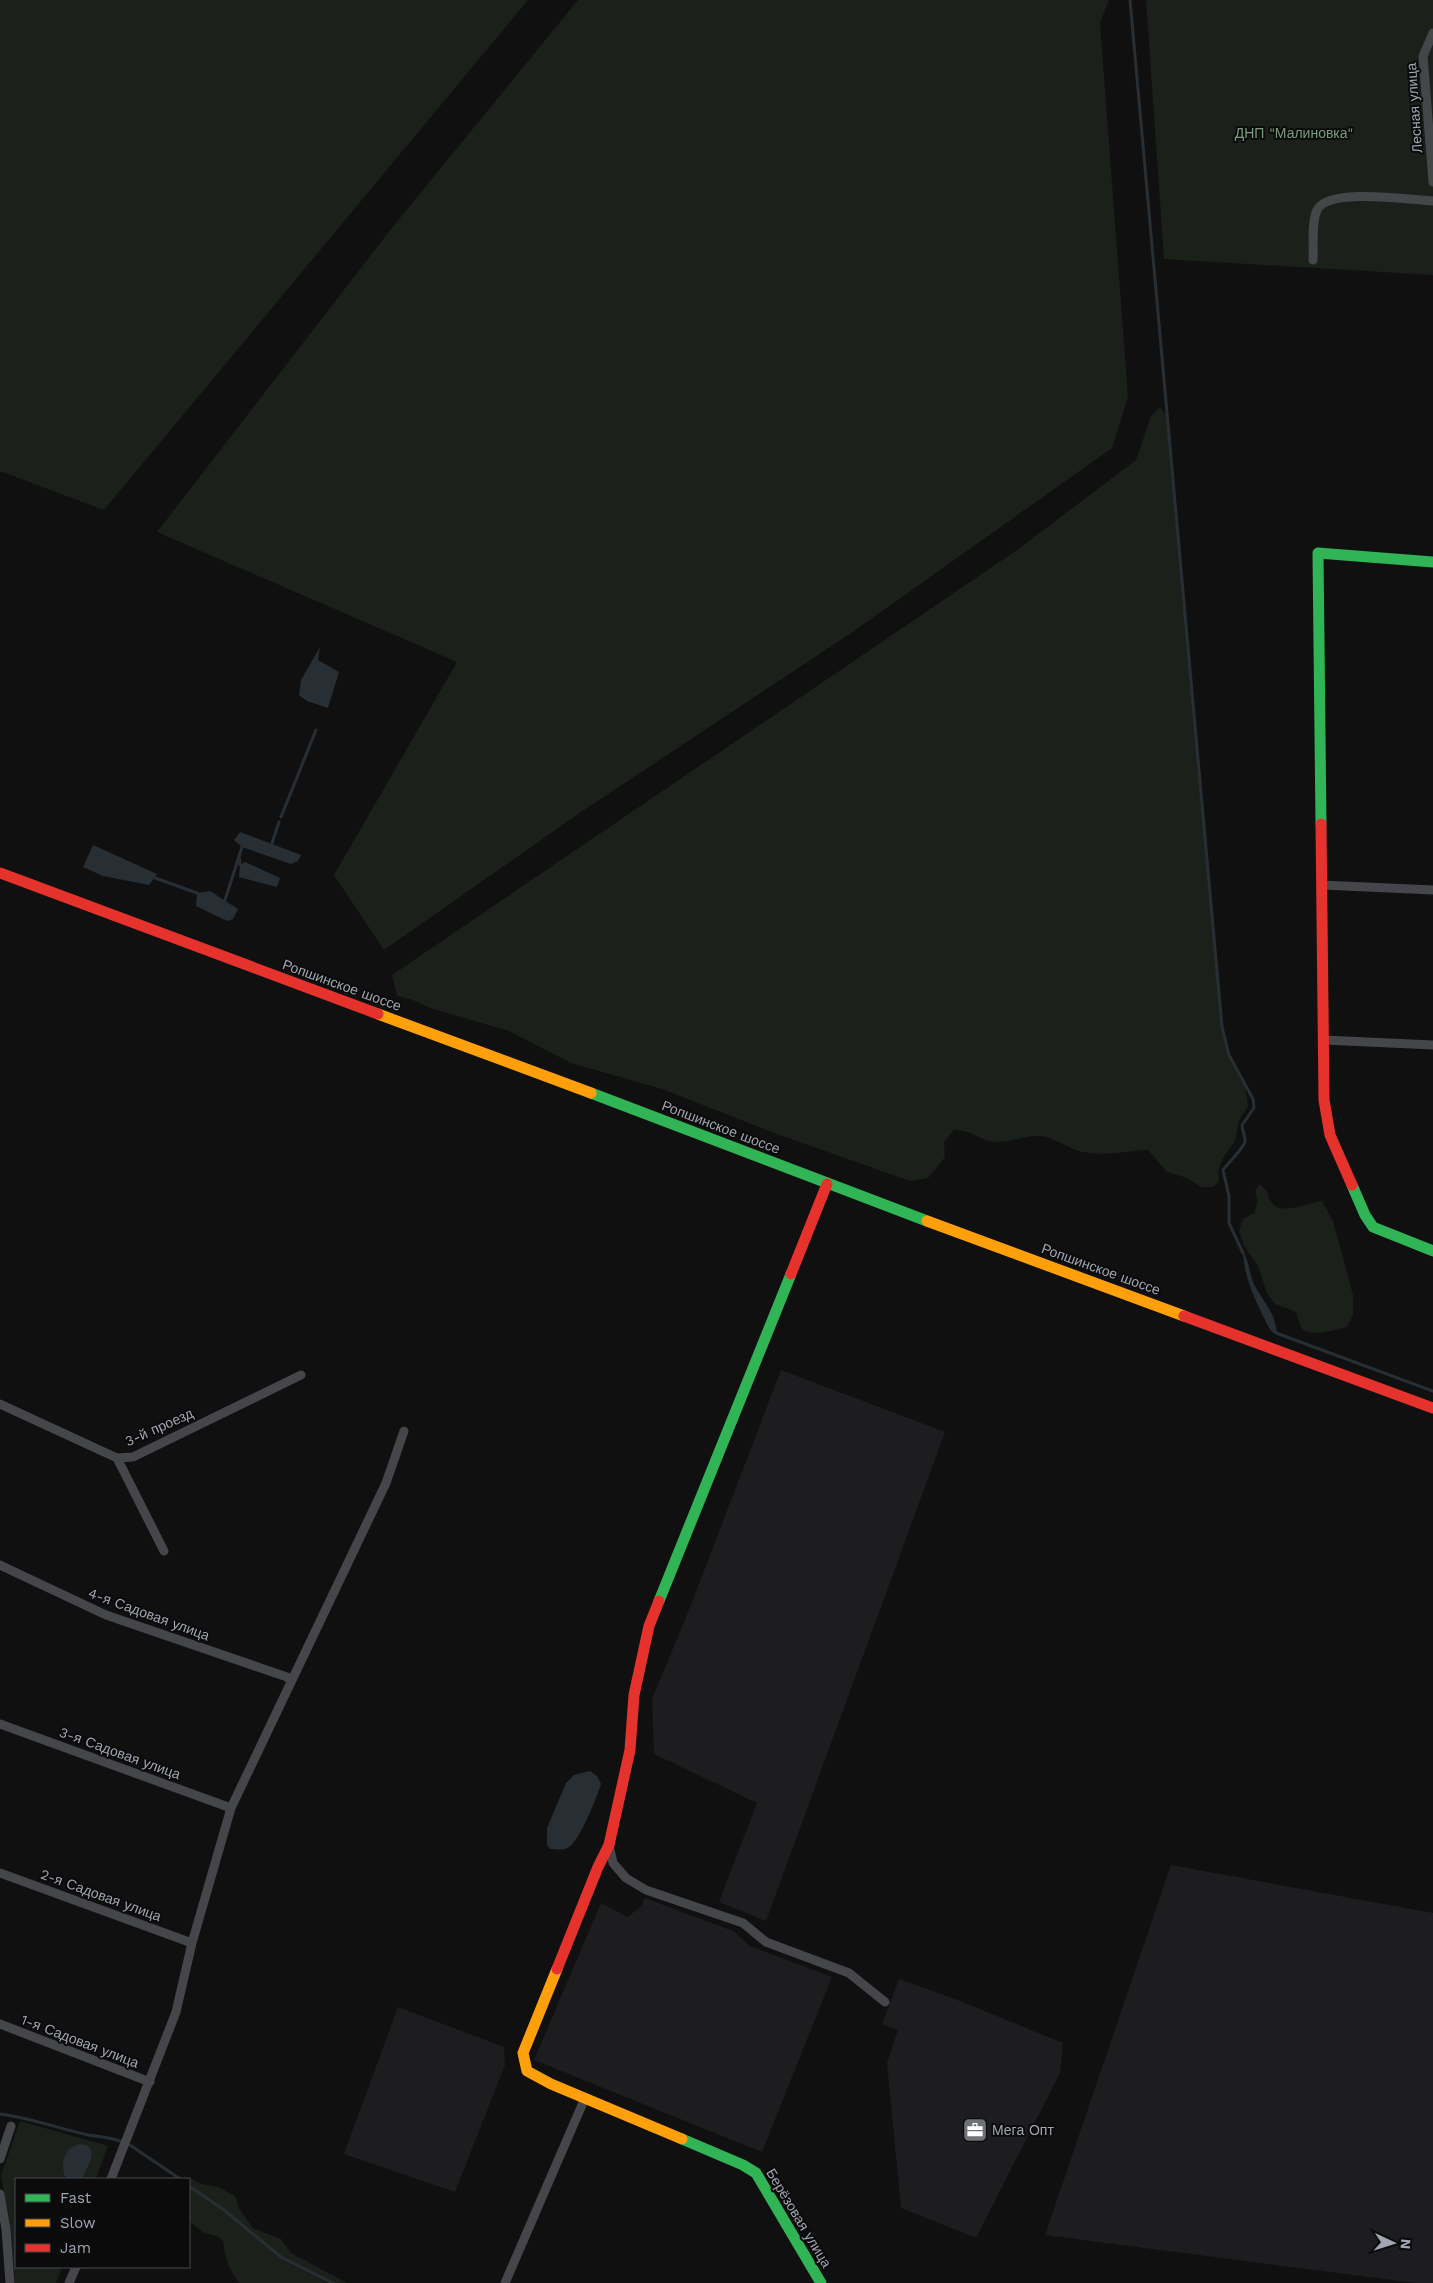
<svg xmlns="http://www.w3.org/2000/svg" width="1433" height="2283" font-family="'Work Sans',sans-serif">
  <rect width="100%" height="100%" fill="#101011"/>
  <path fill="#1d1d1f" d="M781,1370L945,1432L766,1921L719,1902L757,1803L654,1754L652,1699L689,1610Z
    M1171,1865L1433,1913V2283H1415L1045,2235Z
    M645,1898L733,1931L750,1946L832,1977L762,2152L534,2060L601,1903L627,1917L641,1907Z
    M899,1979L955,1999L1063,2043L1060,2073L976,2238L901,2208L887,2063L898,2030L882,2024Z
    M398,2007L504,2047L505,2065L455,2192L344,2154Z"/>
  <path fill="#1b201b" d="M0,0H528L104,510L0,471Z
    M578,0H1109L1100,23L1128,397L1112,448L854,631L581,812L384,950L334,875L457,662L157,532L391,229Z
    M1146,0H1433V275L1164,259Z
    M1160,407L1166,415L1222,1027L1229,1055L1245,1084L1248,1107L1239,1120L1235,1141L1223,1158L1218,1172L1219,1181L1213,1187H1201L1187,1178L1167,1172L1148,1150C1126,1151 1101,1157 1079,1151C1066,1147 1054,1137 1040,1136C1026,1135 1011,1142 998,1142C980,1142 973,1130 954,1130L944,1142L945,1157L928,1178L910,1181L777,1134L662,1089L571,1063L509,1031L433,1009L410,999L397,996L392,975L1017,550L1136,460L1151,416Z
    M1259,1184C1270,1191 1266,1195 1272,1203C1281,1216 1311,1202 1322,1201L1333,1221L1353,1295V1315L1347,1327C1337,1329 1309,1339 1301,1327C1299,1323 1297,1317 1296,1312L1275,1304L1267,1293L1258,1266L1244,1246L1239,1231L1243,1219L1254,1213L1258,1201L1255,1192Z
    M20,2121L108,2146L96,2179H82L91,2160L92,2152L64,2176L66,2179H16V2267H62L56,2283H15L10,2222L1,2175Z
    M189,2178L201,2184L218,2187L235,2196L239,2208L253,2228L281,2239L291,2253L347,2283H240C229,2271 225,2257 223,2241L217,2236L204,2233L189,2221V2179H185Z"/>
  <path fill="#282f34" d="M320,647L318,660L339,672L328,708L307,701L299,695L301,680Z
    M240,832L301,855L298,861L291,864L242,847L234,840Z
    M93,845L157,874L149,885L103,876L83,867Z
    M245,862L280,878L277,887L239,877L240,865Z
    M210,891L238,909L233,919L227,921L196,906L197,893Z
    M1243,1251C1249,1261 1249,1271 1253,1282C1260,1298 1278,1315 1276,1333H1273L1269,1328C1257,1303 1244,1280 1243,1251Z
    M590,1771L597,1776L601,1784C597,1797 580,1840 569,1847C564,1851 556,1849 550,1849L547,1845V1828L566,1783L574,1775Z
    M81,2144L88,2146L92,2152L91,2160L82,2179H66C59,2164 65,2146 81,2144Z"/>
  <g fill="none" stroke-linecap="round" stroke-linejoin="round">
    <path stroke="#282f34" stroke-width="3" d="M1130,0L1222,1027L1229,1055L1253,1099L1254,1108L1242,1125C1242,1130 1245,1135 1245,1141C1245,1147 1228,1163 1223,1170L1229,1196V1223L1243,1253
      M281,817L316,730
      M272,843L279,822
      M239,855L240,865
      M155,878L197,893
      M225,900L242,847
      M1275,1330L1276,1333L1433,1391
      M0,2114C31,2118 57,2128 88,2135C100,2137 111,2137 122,2142
      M130,2145L180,2179
      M189,2186L224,2210L281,2257L333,2283"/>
    <path stroke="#454649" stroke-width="9" d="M1433,33L1423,56L1433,182
      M1313,260C1314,245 1311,224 1317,210C1329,187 1410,200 1433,201
      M1322,885L1433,890
      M1324,1040L1433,1045
      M0,1404L117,1458L133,1457L301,1375
      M117,1458L164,1551
      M0,1565L106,1615L287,1677L291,1682
      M0,1724L231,1808
      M609,1845L613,1863L626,1878L646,1890L743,1923L766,1942L849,1973L885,2002
      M0,1873L192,1943
      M0,2024L150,2082
      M0,2159L11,2126
      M111,2179L176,2012L192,1943L231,1808L386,1483L404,1431
      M0,2194L6,2229L10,2283
      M69,2283L76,2267
      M505,2283L585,2098"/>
    <path stroke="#30b455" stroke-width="11" d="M1321,824L1318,553L1433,562
      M591,1093L927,1221
      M1352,1185L1365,1215L1373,1227L1433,1251
      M659,1601L791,1274
      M682,2139L743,2165L756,2173L821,2283"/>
    <path stroke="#ff9f0a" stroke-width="11" d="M378,1014L591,1093
      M927,1221L1184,1316
      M557,1969L523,2053L527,2071L551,2084L682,2139"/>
    <path stroke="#e5322d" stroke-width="11" d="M1321,824L1324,1100L1330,1135L1352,1185
      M0,873L378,1014
      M791,1274L827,1184
      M1184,1316L1433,1408
      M557,1969L598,1867L609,1845L630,1750L634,1695L649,1626L659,1601"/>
  </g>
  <defs>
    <symbol id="office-square" viewBox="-11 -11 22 22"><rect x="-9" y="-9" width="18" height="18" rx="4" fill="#6f7279" stroke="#0b0b0c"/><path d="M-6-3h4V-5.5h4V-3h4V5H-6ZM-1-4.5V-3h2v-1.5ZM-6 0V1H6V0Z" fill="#fff"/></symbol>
  </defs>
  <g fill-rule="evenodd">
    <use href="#office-square" x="961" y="2116" width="28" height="28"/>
  </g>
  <g text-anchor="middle" stroke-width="4" stroke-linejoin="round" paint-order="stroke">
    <g font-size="14" fill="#a2a6b1" stroke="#0b0b0c">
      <text transform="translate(1414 108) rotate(-94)" y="5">Лесная улица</text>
      <text transform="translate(342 985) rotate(20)" y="5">Ропшинское шоссе</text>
      <text transform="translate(721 1127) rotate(21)" y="5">Ропшинское шоссе</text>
      <text transform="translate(1101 1269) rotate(20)" y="5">Ропшинское шоссе</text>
      <text transform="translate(159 1427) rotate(-24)" y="5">3-й проезд</text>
      <text transform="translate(149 1614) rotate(20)" y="5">4-я Садовая улица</text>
      <text transform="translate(120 1753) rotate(20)" y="5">3-я Садовая улица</text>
      <text transform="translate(101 1895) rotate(20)" y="5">2-я Садовая улица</text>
      <text transform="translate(80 2041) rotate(21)" y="5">1-я Садовая улица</text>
      <text transform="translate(799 2218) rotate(59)" y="5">Берёзовая улица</text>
    </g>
    <g font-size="14" fill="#7a9b7d" stroke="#0b0b0c">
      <text x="1294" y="138">ДНП "Малиновка"</text>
    </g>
    <g font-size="14" fill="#a2a6b1" stroke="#0b0b0c" text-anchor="start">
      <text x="992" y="2135">Мега Опт</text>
    </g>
  </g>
  <rect x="15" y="2178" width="175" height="90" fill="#0b0b0c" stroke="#47494e"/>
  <rect x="25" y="2194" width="25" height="8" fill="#30b455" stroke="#47494e"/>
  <text x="60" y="2203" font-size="15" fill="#a2a6b1">Fast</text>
  <rect x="25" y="2219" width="25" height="8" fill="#ff9f0a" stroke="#47494e"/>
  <text x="60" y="2228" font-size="15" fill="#a2a6b1">Slow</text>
  <rect x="25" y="2244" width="25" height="8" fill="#e5322d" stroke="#47494e"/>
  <text x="60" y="2253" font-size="15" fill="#a2a6b1">Jam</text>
  <g transform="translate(1393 2243) rotate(94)" stroke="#0b0b0c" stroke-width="4" paint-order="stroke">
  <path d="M0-4L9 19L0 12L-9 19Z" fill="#a2a6b1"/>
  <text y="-8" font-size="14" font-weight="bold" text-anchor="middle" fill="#a2a6b1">N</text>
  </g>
</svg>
